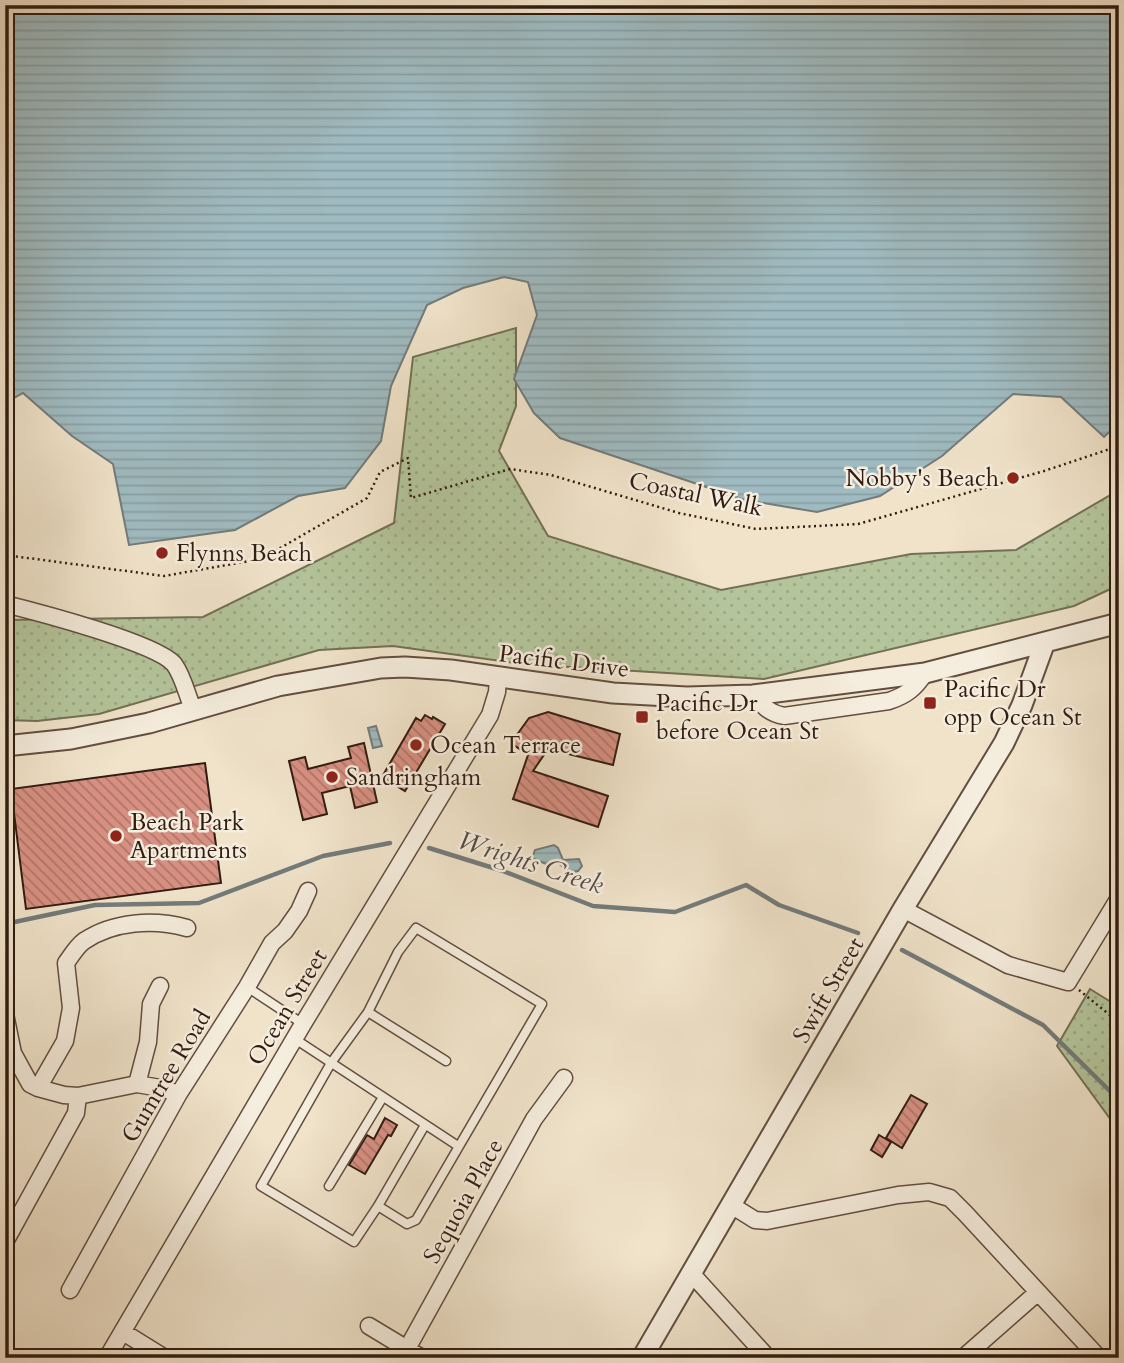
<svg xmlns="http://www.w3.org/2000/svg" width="1124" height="1363" font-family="Cardo,serif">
  <defs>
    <pattern id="park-dots" width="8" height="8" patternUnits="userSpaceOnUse" patternTransform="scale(1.75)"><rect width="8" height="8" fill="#b4c59b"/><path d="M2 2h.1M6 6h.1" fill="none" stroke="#9ba984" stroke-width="1.8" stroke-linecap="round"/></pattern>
    <pattern id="water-rules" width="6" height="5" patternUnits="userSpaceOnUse" patternTransform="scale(1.75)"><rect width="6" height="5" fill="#9fbbc1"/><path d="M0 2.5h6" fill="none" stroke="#89a0a5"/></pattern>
    <pattern id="building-back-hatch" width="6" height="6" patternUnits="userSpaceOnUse" patternTransform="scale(1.75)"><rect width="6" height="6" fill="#d89082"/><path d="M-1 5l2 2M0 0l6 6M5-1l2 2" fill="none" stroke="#b07569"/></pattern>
  </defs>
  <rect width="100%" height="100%" fill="#f0e3ca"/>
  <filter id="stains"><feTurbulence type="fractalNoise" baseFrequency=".00286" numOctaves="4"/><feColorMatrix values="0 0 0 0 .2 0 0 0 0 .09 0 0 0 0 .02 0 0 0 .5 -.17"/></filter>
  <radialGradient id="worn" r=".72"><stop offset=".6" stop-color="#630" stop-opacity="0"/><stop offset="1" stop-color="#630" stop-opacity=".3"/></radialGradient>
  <path fill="url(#park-dots)" stroke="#737056" stroke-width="2" d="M516,328V406L499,451L548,536L721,590L911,554L1016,550L1119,490V585L1074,606L764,679L522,664L393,646L319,650L99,714L37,721L5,720V620L203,617L394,523L413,357Z
    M1090,989L1119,1007V1131L1057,1046Z"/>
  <path fill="url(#water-rules)" stroke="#737b7b" stroke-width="2" d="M5,5H1119V423L1104,437L1061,397L1013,394L942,456L880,496L817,512L745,500L560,438L534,413L514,379L537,315L528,282L504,277L463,288L427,305L391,386L381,441L345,488L298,496L235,530L129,545L113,464L72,436L23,393L5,403Z
    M376,726L382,746L373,748L368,728Z
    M554,845L558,848L563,860L579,859L582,866L578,871L570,873L556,861L546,864L532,858L535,850Z"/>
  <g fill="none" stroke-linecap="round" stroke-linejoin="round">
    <path stroke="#737b7b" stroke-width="4.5" d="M429,848L503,871L593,906L675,912L746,885L779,905L858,933
      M5,924L95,905L199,903L323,856L390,843
      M902,950L1043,1025L1119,1100"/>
  </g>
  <path fill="url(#building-back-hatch)" stroke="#321c12" stroke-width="2" d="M548,712L620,734L613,765L548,749L533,771L608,796L598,827L513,799L528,755L511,743L529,718Z
    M425,715L432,719L433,717L445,724L405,791L382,777L416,718L421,721Z
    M364,743L377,802L355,808L350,786L322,793L327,814L303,820L289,761L305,757L308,769L351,758L348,747Z
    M205,763L221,883L26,909L11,789Z
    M911,1095L927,1104L902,1148L886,1138Z
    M385,1118L397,1125L391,1136L388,1135L365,1174L349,1165L367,1135L374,1139Z
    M879,1135L891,1142L882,1157L871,1150Z"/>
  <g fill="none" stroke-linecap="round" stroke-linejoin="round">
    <defs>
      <path id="service" d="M247,987L303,1024
        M368,1012L446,1061
        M295,1039L458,1146
        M329,1186L383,1097
        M378,1206L407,1224L416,1220L542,1004L416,928L398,952L368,1012L331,1063L261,1186L354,1242L378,1206L425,1125"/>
      <path id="minor" d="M5,604C37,612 156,643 174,664C183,676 187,695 193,709
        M753,695C763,706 769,713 784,716L889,701C907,695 915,688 925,673
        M903,909L1008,965L1068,982L1119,898
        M5,1014L13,1053L30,1084L38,1088L64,1095L78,1096L137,1084L166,1089L178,1095
        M137,1084L148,1042L151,1004L160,986
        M38,1088L65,1041L71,1008L66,963C71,956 77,946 84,941C114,921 154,919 187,928
        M731,1205L755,1220L767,1221L898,1195L929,1192L950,1198L965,1213L1099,1358
        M5,1242L76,1113L78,1096
        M691,1273L768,1358
        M70,1290L178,1095L247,987L272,943L285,931L299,911L308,891
        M369,1326L422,1358
        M123,1332L165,1358
        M407,1349L534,1119L564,1078
        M107,1358L303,1024L490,715L497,692L498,678
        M963,1358L1038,1292"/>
      <path id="tertiary" d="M5,746L71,739L149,723L278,686L381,668L405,667L451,670L613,693L687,697L753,695L925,673L1119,623
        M642,1358L903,909L1004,743L1022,705L1045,642"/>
    </defs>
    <use href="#service" stroke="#624e40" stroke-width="11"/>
    <use href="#minor" stroke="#624e40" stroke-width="19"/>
    <use href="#tertiary" stroke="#624e40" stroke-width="23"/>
    <path stroke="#321c12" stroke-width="2.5" stroke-dasharray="2 3.5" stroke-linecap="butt" d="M5,555L164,576L261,559L367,498L380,472L408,458L411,498L510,469L551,475L679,513L756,529L858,524L1044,471L1119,446
      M1079,990L1111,1016"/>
    <use href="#service" stroke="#f5eddd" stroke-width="8"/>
    <use href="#minor" stroke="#f5eddd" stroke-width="16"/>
    <use href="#tertiary" stroke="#f5eddd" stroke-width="19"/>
  </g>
  <g fill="#8f2418" stroke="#f5eddd" stroke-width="2.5">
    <circle cx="1013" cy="478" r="7"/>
    <circle cx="162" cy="553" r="7"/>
    <rect x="923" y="696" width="14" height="14" rx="3.5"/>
    <rect x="635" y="710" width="14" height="14" rx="3.5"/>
    <circle cx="416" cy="745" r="7"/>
    <circle cx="332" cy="777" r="7"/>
    <circle cx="116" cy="836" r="7"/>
  </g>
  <g text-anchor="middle" stroke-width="5" stroke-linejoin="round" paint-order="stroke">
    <g font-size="24" fill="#321c12" stroke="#f5eddd" text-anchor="start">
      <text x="999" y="486" text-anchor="end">Nobby's Beach</text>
      <text x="176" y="561">Flynns Beach</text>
      <text x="944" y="697">Pacific Dr<tspan x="944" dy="28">opp Ocean St</tspan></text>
      <text x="656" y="711">Pacific Dr<tspan x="656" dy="28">before Ocean St</tspan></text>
      <text x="430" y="753">Ocean Terrace</text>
      <text x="346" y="785">Sandringham</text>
      <text x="130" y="830">Beach Park<tspan x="130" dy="28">Apartments</tspan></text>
    </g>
    <g font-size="24" fill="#321c12" stroke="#f5eddd">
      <text transform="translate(696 494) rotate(12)" y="8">Coastal Walk</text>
      <text transform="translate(564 661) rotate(7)" y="8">Pacific Drive</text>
      <text transform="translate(828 990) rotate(-60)" y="8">Swift Street</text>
      <text transform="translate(287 1007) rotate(-59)" y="8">Ocean Street</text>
      <text transform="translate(166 1076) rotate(-59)" y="8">Gumtree Road</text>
      <text transform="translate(463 1201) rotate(-61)" y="8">Sequoia Place</text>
    </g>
    <g font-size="26" font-style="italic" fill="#534c47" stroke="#f5eddd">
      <text transform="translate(531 862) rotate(18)" y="9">Wrights Creek</text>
    </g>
  </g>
  <rect width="1124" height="1363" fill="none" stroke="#f0e3ca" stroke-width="28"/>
  <rect x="7" y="7" width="1110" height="1349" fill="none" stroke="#321c12" stroke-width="3.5"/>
  <rect x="14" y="14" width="1096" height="1335" fill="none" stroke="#321c12" stroke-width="2"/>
  <rect width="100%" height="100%" filter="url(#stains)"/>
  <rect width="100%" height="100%" fill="url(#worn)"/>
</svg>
